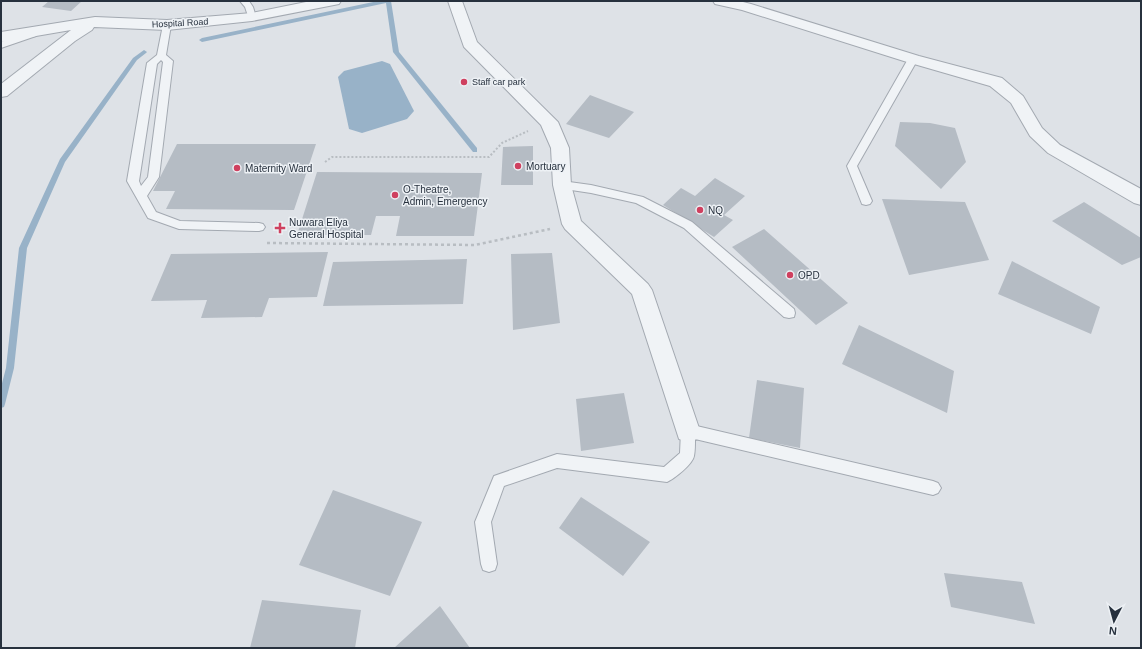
<svg xmlns="http://www.w3.org/2000/svg" width="1142" height="649" font-family="Helvetica,sans-serif">
  <rect width="100%" height="100%" fill="#dee2e7"/>
  <path fill="#98b2c8" d="M382,61L390,64L414,111L407,119L362,133L349,129L338,77L344,71Z"/>
  <g fill="none" stroke-linecap="round" stroke-linejoin="round">
    <path fill="#98b2c8" fill-rule="evenodd" d="M378,1H391L399,52L477,148V152H473L393,52L386,3L202,42L199,40L202,38Z
      M144,50L147,52L146,53L137,60L65,162L27,248L14,368L5,404L4,407L1,408V387L6,368L19,248L60,159L133,58Z"/>
  </g>
  <path fill="#b5bcc4" d="M49,1H82L71,11L42,7Z
    M590,95L634,112L609,138L566,124Z
    M900,122L930,123L955,128L966,162L941,189L895,146Z
    M177,144H316L294,210L166,209L175,191H153Z
    M533,146V185H501L503,147Z
    M317,172L482,173L474,236H396L400,216H376L371,235H297Z
    M715,178L745,196L724,215L733,220L714,237L663,205L681,188L695,196Z
    M882,199L965,202L989,260L909,275Z
    M1084,202L1141,238V257L1122,265L1052,221Z
    M764,229L848,303L816,325L732,247Z
    M328,252L317,297L269,298L262,317L201,318L207,300L151,301L171,254Z
    M552,253L560,323L513,330L511,254Z
    M467,259L463,304L323,306L333,262Z
    M1012,261L1100,307L1091,334L998,294Z
    M859,325L954,371L947,413L842,364Z
    M757,380L804,388L800,448L749,438Z
    M624,393L634,443L581,451L576,399Z
    M333,490L422,522L390,596L299,565Z
    M581,497L650,542L623,576L559,528Z
    M944,573L1022,582L1035,624L951,607Z
    M262,600L361,610L355,648H250Z
    M440,606L470,648H394Z"/>
  <g fill="none" stroke-linecap="round" stroke-linejoin="round">
    <defs>
      <path id="service" d="M240,1H249L253,7L256,17L255,19H249L245,7Z
        M167,22L171,25L166,55L173,61L159,177L147,196L156,212L180,221L259,223L263,224L265,227L263,230L259,231L179,229L148,218L127,181L147,63L157,55L163,25ZM161,60L163,62L148,177L141,186L139,181L157,64Z
        M33,31L36,32L38,34L36,36L1,48V42Z
        M913,56L918,59L857,166L872,201L870,204L866,205L862,204L847,166L908,59Z
        M562,181L591,185L643,197L692,222L794,309L795,313L794,317L789,318L784,317L684,228L636,203L591,193L558,188L556,185L558,182Z
        M688,424L933,481L938,483L941,488L938,493L933,495L695,439C695,445 695,451 694,456C693,464 674,479 667,482L557,468L504,486L491,522L497,564L495,570L489,572L483,570L481,564L475,522L494,476L557,454L664,467L680,453L681,431L683,426Z"/>
      <path id="minor" d="M311,1H341L339,4L334,5L252,21L167,30L94,27L92,30L75,41L7,96L1,97V84L71,30L1,42V32L95,17L167,20L252,13Z
        M448,1H462L477,42L558,122L569,148L571,185L581,221L648,284L652,290L700,431L697,439L688,442L679,439L632,294L565,229L562,224L553,185L551,148L541,125L464,47Z
        M713,1H739L751,4L919,56L1002,78L1023,96L1042,128L1060,145L1141,189V205L1134,203L1048,153L1030,136L1011,103L990,86L907,62L742,10L715,4Z"/>
    </defs>
    <use href="#service" stroke="#a3a9b1" stroke-width="2"/>
    <use href="#minor" stroke="#a3a9b1" stroke-width="2"/>
    <path stroke="#b8bdc2" stroke-width="2" stroke-dasharray="2 2" stroke-linecap="butt" d="M325,162L332,157H489L502,143L528,131"/>
    <path stroke="#b8bdc2" stroke-width="2.5" stroke-dasharray="3 3" stroke-linecap="butt" d="M267,243L475,245L550,229"/>
    <use href="#service" fill="#f0f3f6" fill-rule="evenodd"/>
    <use href="#minor" fill="#f0f3f6" fill-rule="evenodd"/>
  </g>
  <g fill="#cf405f" stroke="#edf1f5" stroke-width="1.5">
    <circle cx="464" cy="82" r="4"/>
    <circle cx="518" cy="166" r="4"/>
    <circle cx="237" cy="168" r="4"/>
    <circle cx="395" cy="195" r="4"/>
    <circle cx="700" cy="210" r="4"/>
    <path d="M278 222h4v4h4v4h-4v4h-4v-4h-4v-4h4z"/>
    <circle cx="790" cy="275" r="4"/>
  </g>
  <g text-anchor="middle" stroke-width="3" stroke-linejoin="round" paint-order="stroke">
    <g font-size="9" fill="#27313e" stroke="#edf1f5">
      <text transform="translate(180 23) rotate(-3)" y="3">Hospital Road</text>
    </g>
    <g font-size="9" fill="#27313e" stroke="#edf1f5" text-anchor="start">
      <text x="472" y="85">Staff car park</text>
    </g>
    <g font-size="10" fill="#27313e" stroke="#edf1f5" text-anchor="start">
      <text x="526" y="170">Mortuary</text>
      <text x="245" y="172">Maternity Ward</text>
      <text x="403" y="193">O-Theatre,<tspan x="403" dy="12">Admin, Emergency</tspan></text>
      <text x="708" y="214">NQ</text>
      <text x="289" y="226">Nuwara Eliya<tspan x="289" dy="12">General Hospital</tspan></text>
      <text x="798" y="279">OPD</text>
    </g>
  </g>
  <rect width="1142" height="649" fill="none" stroke="#27313e" stroke-width="4"/>
  <g transform="translate(1114 621) rotate(186)" stroke="#edf1f5" stroke-width="3" paint-order="stroke">
  <path d="M0-3L7 15L0 10L-7 15Z" fill="#27313e"/>
  <text y="-6" font-size="11" font-weight="bold" text-anchor="middle" fill="#27313e">N</text>
  </g>
</svg>
